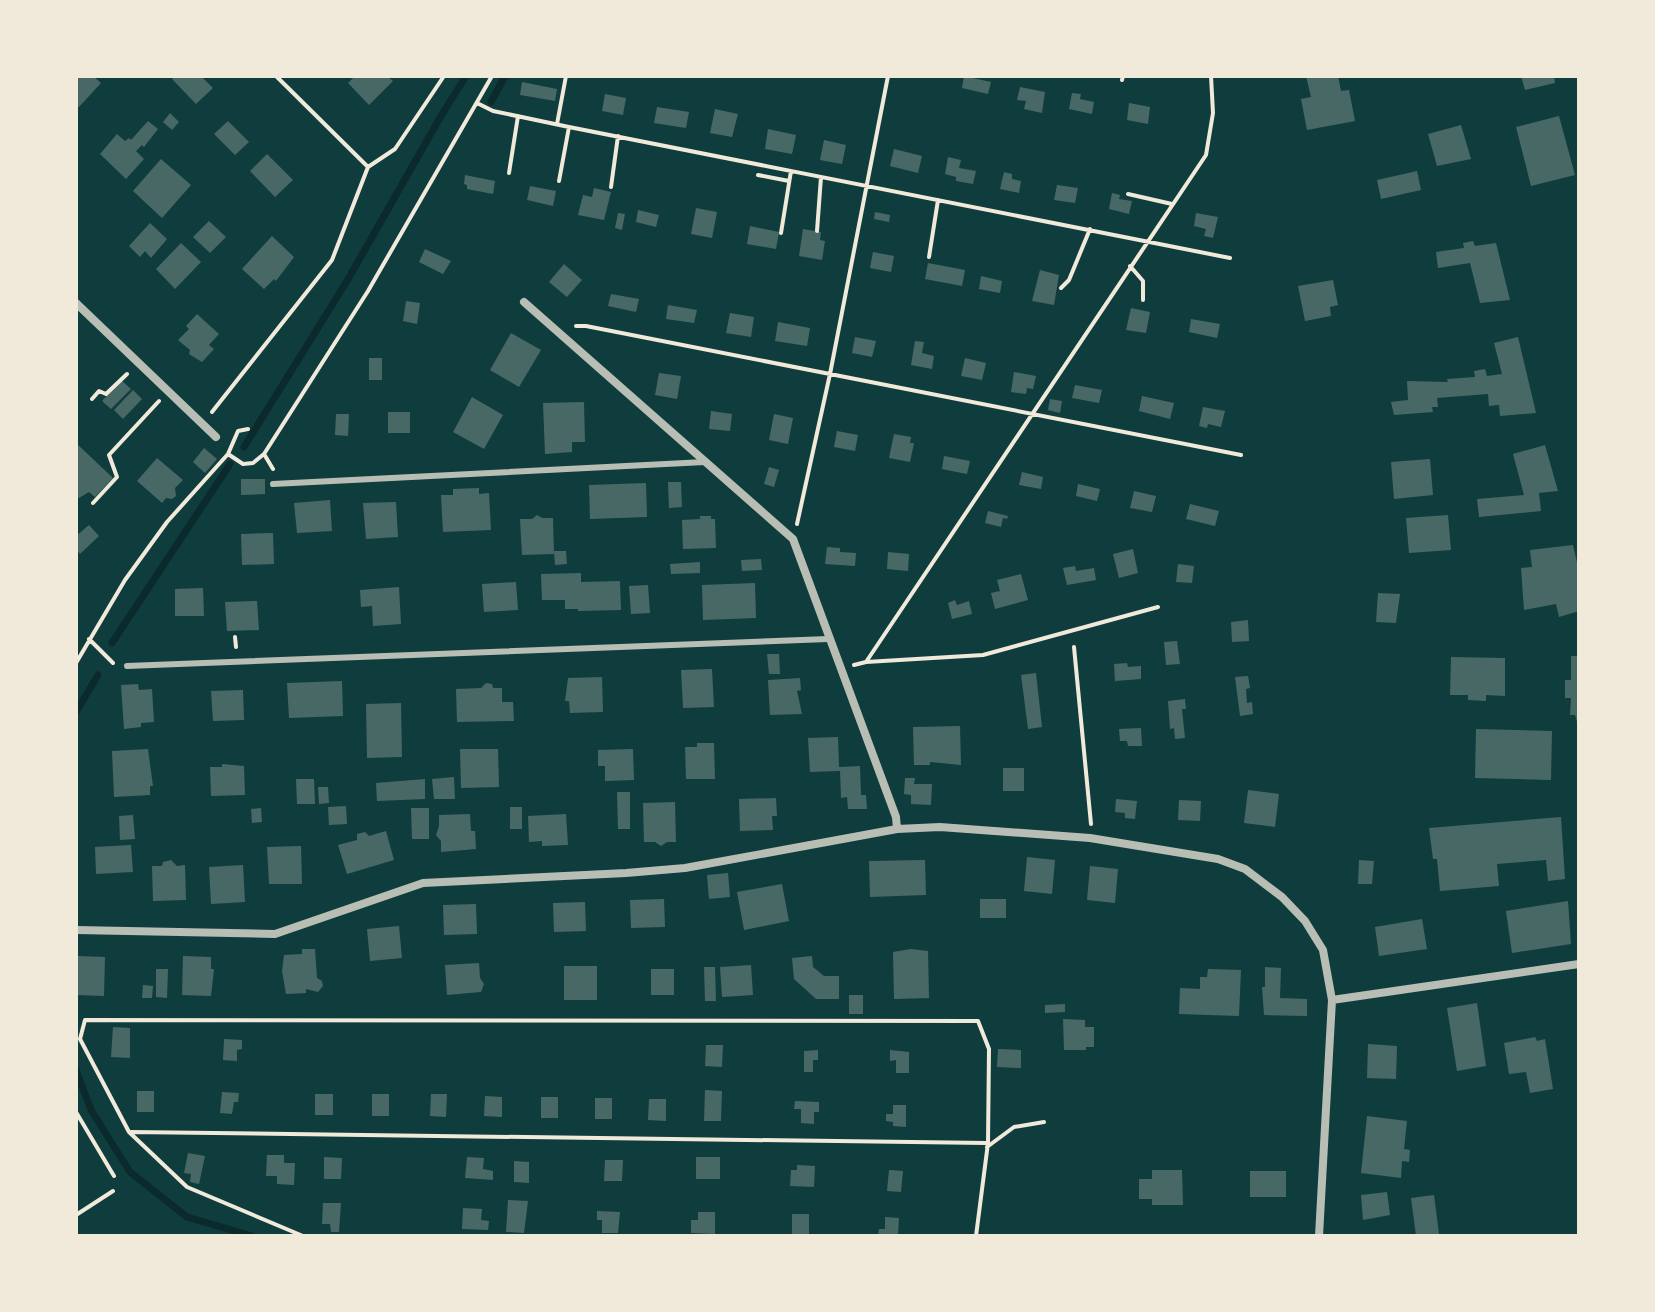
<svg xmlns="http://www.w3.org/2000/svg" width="1655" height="1312" font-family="Arial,sans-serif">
  <rect width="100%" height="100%" fill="#0f3d3e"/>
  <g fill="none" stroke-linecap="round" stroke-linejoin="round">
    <path stroke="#0a2a2b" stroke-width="7" d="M491,102L505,76
      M244,447L347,281L441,116L466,76
      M112,643L230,464
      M76,712L98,675
      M76,1070L91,1110L130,1172L187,1217L252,1236"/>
  </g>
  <path fill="#486865" d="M76,76H93L101,83L79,107L76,105Z
    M176,76H201L213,88L196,104L172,79Z
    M355,76H387L393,81L369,105L348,83Z
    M964,76L991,82L988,94L962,88Z
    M1306,76H1338L1341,91L1349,90L1355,121L1307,130L1301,99L1311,97Z
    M1521,76H1554L1555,83L1525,90Z
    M522,82L557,89L555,101L520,95Z
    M1020,87L1045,92L1042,113L1024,109L1026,101L1017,100Z
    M1072,93L1081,94L1080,99L1094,102L1092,114L1069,109Z
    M605,94L626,98L623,115L602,111Z
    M1129,103L1150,107L1148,124L1127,120Z
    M657,107L689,112L686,128L654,123Z
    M715,109L738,114L732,137L710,133Z
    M170,113L179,122L172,130L163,122Z
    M1559,116L1575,175L1531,186L1516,127Z
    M148,121L158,129L144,147L142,145L136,151L144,159L126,179L100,154L117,134L125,141L129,138L131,140Z
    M228,121L249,142L235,155L214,134Z
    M1461,125L1471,159L1437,166L1428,134Z
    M768,129L796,135L792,154L765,149Z
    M824,140L846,145L842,164L820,160Z
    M894,149L922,156L918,173L890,166Z
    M267,154L293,180L275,197L250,171Z
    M948,157L961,160L959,168L976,171L973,184L956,181V177L945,174Z
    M161,159L191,185L162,218L133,191Z
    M1417,171L1421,190L1381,199L1377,180Z
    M1004,172L1012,174V179L1021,181L1019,193L1000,189Z
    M465,175L495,181L493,194L467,189V185L464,184Z
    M1057,185L1078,188L1075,203L1054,200Z
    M530,186L556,191L553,206L527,200Z
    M594,188L611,192L604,220L578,215L583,195L592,197Z
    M1112,193L1120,195L1119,199L1132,201L1129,214L1109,209Z
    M696,208L717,212L712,238L691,234Z
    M638,210L659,215L656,227L636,222Z
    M875,212L890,215L889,222L874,219Z
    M618,213L625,214L622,230L615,228Z
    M1196,213L1218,217L1213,238L1204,236L1206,229L1194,226Z
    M209,221L226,237L210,253L193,237Z
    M150,223L167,239L151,258L145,251L140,257L129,246Z
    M750,226L779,232L776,249L747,244Z
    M803,229L821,232L820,240L825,241L822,260L799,256Z
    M272,236L294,257L276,281L274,279L264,289L242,269Z
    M1473,241L1475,246L1496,243L1510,300L1480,303L1470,263L1438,268L1436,252L1464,248L1463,243Z
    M181,243L201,262L175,289L156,269Z
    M425,249L451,261L443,274L419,262Z
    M873,252L894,256L891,272L870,268Z
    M928,263L965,270L962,286L925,279Z
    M564,264L582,280L567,297L549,282Z
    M1040,270L1059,275L1054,305L1032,301Z
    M981,276L1002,281L1000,293L979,289Z
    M1333,280L1338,305L1330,307L1331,316L1305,321L1298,286Z
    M611,294L639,299L636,312L608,306Z
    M406,301L420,303L417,324L403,321Z
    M668,305L697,310L694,323L666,319Z
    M1131,308L1150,312L1146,333L1126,330Z
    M730,313L754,317L751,337L726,333Z
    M197,314L219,334L209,345L214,349L202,362L189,354L190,350L178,340L189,329L186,326Z
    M1191,319L1220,324L1217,338L1189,332Z
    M778,322L810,328L807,346L775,341Z
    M511,333L541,350L519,387L490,370Z
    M855,337L876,341L872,357L852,353Z
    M1518,337L1536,413L1500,416L1499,405L1489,406L1488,394L1437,398L1438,407H1432L1433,412L1394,415L1391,402L1408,400L1407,381L1448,382L1447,379L1475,377L1474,371L1485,369L1487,376L1502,374L1494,343Z
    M915,341L924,342L922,353L934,356L932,369L911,365Z
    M369,358H382V380H369Z
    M965,358L986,363L982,380L961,376Z
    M1014,372L1036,376L1033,389L1027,388L1026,394L1011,392Z
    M659,373L681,376L677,399L655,395Z
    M121,380L131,389L111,409L102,401Z
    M1075,385L1102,390L1099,403L1072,398Z
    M133,390L142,399L123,419L114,410Z
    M1142,396L1174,403L1170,419L1139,411Z
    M472,397L503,415L484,449L453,432Z
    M1050,399L1062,401L1060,413L1048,410Z
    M584,402L585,442H572V452L545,454L543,403Z
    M1203,407L1225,411L1221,427L1208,424L1207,428L1199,426Z
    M711,411L732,414L730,431L709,429Z
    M388,412H410V433H388Z
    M336,414H349L348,436L335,435Z
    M774,414L793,418L788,444L769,440Z
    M837,431L858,435L855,451L834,447Z
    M894,434L911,437L910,443H914L910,462L889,458Z
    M76,443L113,478L95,497L89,492L79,498L76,495Z
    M1545,445L1558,491L1539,493L1541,511L1479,517L1477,499L1524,495L1513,454Z
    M204,448L217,459L205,473L193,462Z
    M944,456L970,461L967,474L942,469Z
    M157,458L183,480L175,488L176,496L172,499L166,498L162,503L137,481Z
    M1430,459L1433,495L1394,499L1391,462Z
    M769,467L779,470L774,487L764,484Z
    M1022,472L1043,477L1041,489L1019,485Z
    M241,479H265V494L241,495Z
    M668,482H681L682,507L669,508Z
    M646,483L647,517L590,519L589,485Z
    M1078,484L1100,489L1097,501L1076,496Z
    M479,488V494L489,493L491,530L443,532L441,495H453V489Z
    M1134,491L1156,496L1152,512L1130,508Z
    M330,500L332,531L297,533L294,503Z
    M396,502L398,537L366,539L363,503Z
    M1190,504L1219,511L1215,526L1186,519Z
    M988,511L1008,516L1007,519L1003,518L1001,527L985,523Z
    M537,515L542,518H553L554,554L522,555L520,519H532Z
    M1448,515L1451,550L1409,553L1406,518Z
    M700,516H711V519H715L716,548L683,549L682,520L700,519Z
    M89,525L99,536L80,554L76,549V536Z
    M273,533L274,564L242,565L241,534Z
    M1573,545L1579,571V611L1559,617L1556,604L1524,610L1521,568L1532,567L1530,550Z
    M827,547L840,548V552L856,553L855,566L825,564Z
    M1133,549L1138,573L1119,578L1113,554Z
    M554,551H566L567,564L555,565Z
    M888,552L909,554L908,571L887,569Z
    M761,559L762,570L742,571L741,560Z
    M700,562V573L671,574L670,564Z
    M1178,564L1194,566L1192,583L1176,582Z
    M1075,566L1076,571L1094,568L1096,580L1067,585L1063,568Z
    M581,573V582L620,581L621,610L578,611V609H565V600H542L541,574Z
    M1021,574L1028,600L995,609L991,593L1000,591L997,580Z
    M516,582L518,610L484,612L482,584Z
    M755,583L756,618L703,620L702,585Z
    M648,585L650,613L631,614L629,586Z
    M399,587L401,624L373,626L372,606L361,607L360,590Z
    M203,588L204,616H175V589Z
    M1378,593L1400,594L1396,623L1376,622Z
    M955,600L957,605L969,601L972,614L952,619L948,603Z
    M257,601L259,630L227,631L225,602Z
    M1248,620L1249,641L1232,642L1231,622Z
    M1177,641L1180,664L1166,665L1164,642Z
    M767,654H779L780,674H769Z
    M1571,656H1579L1578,725L1575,715H1570L1571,698H1565V680H1571Z
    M1451,657L1505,658V696L1486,695V701L1468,700V695H1450Z
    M1127,663L1128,667L1141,666V679L1115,681L1114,664Z
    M712,669L714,707L683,708L681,670Z
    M1036,673L1042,727L1028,729L1021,675Z
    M1248,676L1250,688L1246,689L1247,703L1252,702L1253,714L1240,716L1235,677Z
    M602,677L603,712L570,713L569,701H565L568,678Z
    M800,678L801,690L797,691L802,714L770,715L768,680Z
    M342,681L343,716L289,718L287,683Z
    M486,683L492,684L493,688H502V702H513L514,721L457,722L456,689L481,688Z
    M138,684L139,690L152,689L154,722L141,723V727L124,729L121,685Z
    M243,690L244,720L213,721L211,691Z
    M1185,699L1186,709H1182L1185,738L1175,739L1174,728L1170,729L1168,701Z
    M401,703L402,757L367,758L366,704Z
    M960,726L961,765L930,762V765H914L913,727Z
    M1141,728L1142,746H1128L1127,741H1120L1119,729Z
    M1476,729L1552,731L1551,780L1475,778Z
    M838,737L839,767L860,766L861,795H866L867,809H848L847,797L841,798L840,771L810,772L808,738Z
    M697,743H714L715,779H686L685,747H697Z
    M148,749L153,786H150V795L114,797L112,751Z
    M460,749H498L499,787L461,788Z
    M633,749L634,780L605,781V766H598V750Z
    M222,764L244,766L245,795L211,796L210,767H222Z
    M1003,768H1024V791H1003Z
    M454,777L455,799H434L432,779Z
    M905,778H915L914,784H932L931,805L911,804V795L904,794Z
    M296,779H314L315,804H297Z
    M425,779V799L377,801L376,783Z
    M318,787H328L329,803L319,804Z
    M1248,790L1279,794L1275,827L1244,823Z
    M617,792H630V829H618Z
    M776,798L777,816H772L773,830L740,831L739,799Z
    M1116,799L1137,801L1135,819L1125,818V813L1115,812Z
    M1179,800L1201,801L1200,821L1178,820Z
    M675,802L676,842H667L661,846L655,842H644L643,803Z
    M346,806L347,824L329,825L328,807Z
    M510,807H522V829H510Z
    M261,808L262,822L252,823L251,809Z
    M411,808H429V839H412Z
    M470,814L471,831H475L476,849L441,852V841L436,835L439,826V815Z
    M566,814L568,845L542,846V841L529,842L528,816Z
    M133,815L135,839L120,840L119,816Z
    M1561,817L1565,879L1548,881L1546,860L1497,864L1499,886L1440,891L1437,859H1433L1429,828Z
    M386,831L394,860L347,874L338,845L357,840V834L365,832L369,836Z
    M131,845L133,872L96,874L95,847Z
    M301,846L302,884H269L267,847Z
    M1027,857L1055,860L1052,894L1024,891Z
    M171,860L177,866L185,865L186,900L153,901L152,866H162L163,862Z
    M925,860L926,895L870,897L869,861Z
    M1359,860L1374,861L1372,884H1358Z
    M243,865L245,902L211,904L209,867Z
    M1090,866L1118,869L1115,903L1087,900Z
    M728,873L730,897L709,899L707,875Z
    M782,884L789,921L744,930L737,892Z
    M664,899L665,927L631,928L630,900Z
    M980,899H1006V918H980Z
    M1568,901L1571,944L1512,953L1506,911Z
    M585,902L586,931L554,932L553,903Z
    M476,904L477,934L444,935L443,905Z
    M1422,919L1427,949L1379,956L1375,927Z
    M399,926L402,958L370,961L367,929Z
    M302,949H315L317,978L322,981L323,986L318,992L306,989V993L286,994L282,971L284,955L302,954Z
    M911,949L928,951L929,998L894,999L893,952Z
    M76,956L105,957L104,996L76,995Z
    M183,956L211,957V969H214L211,996L182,995Z
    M812,956L813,967L824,976H839V999H816L794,979L792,958Z
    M479,963L480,978L484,984L481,992L447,995L445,965Z
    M751,965L753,995L722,997L720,967Z
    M564,966H597V1000H564Z
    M704,967H715L716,1001H705Z
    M1265,967L1281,968L1280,998L1307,999V1016L1264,1015L1262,987H1265Z
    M156,969H168L167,998L156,997Z
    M651,969H674V995H651Z
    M1208,969L1241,970L1239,1016L1179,1014L1180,988L1200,989V977H1207Z
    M143,985L153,986L152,998H142Z
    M849,995H863V1014H849Z
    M1477,1003L1486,1066L1457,1071L1447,1008Z
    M1065,1004V1012L1045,1013V1005Z
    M1063,1019L1085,1020V1027H1094V1047H1086V1050H1064Z
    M113,1027L130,1028V1058L111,1057Z
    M1535,1037L1537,1041L1545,1039L1553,1089L1530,1093L1526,1072L1509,1074L1504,1043Z
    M224,1039L242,1040V1049L237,1050V1061L223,1060Z
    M1368,1044L1397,1046L1396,1079L1367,1078Z
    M706,1045H723L722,1067L705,1066Z
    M998,1049L1021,1050V1068L997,1067Z
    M818,1050V1060H813V1072H804V1051Z
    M890,1050L909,1052V1073H896V1060L890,1061Z
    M705,1090L722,1091L721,1121H704Z
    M137,1091H154V1112H137Z
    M222,1092L239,1093L238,1102H234L232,1114L220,1113Z
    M315,1094H333V1115H315Z
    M372,1094H389V1116H372Z
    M431,1094H447L446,1117L430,1116Z
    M485,1096L502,1097V1117L484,1116Z
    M541,1097H558V1118H541Z
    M595,1098H612V1119H595Z
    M649,1099H666V1121L648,1120Z
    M795,1101L819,1102V1112H814V1124L801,1123V1109H794Z
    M893,1105H906V1127L893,1126V1122L886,1121V1114H893Z
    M1367,1116L1407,1121L1404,1149L1410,1150L1409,1162L1402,1161L1401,1178L1361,1173Z
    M188,1153L205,1156L199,1184L190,1182L191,1174L184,1173Z
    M267,1155H284V1163H295L294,1185L277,1184V1176H266Z
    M324,1157L342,1158L341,1179H324Z
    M467,1157L484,1158L483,1169L493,1171V1180L465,1178Z
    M696,1157H720V1179H696Z
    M605,1160H623L622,1181H604Z
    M514,1161L529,1162V1183L514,1182Z
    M797,1165L815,1166L814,1187L790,1186L791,1170H797Z
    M889,1170L903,1171L901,1192L887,1191Z
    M1152,1170H1182L1183,1205H1152V1199H1139V1179H1152Z
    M1250,1171H1286V1197H1250Z
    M1387,1192L1390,1215L1363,1220L1361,1195Z
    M1434,1195L1439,1234L1416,1236L1411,1198Z
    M508,1200L528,1201L524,1233L506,1232Z
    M323,1203H341L339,1232H331L330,1224H322Z
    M463,1208L482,1209L481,1220L489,1221L488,1230L462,1229Z
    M597,1211L620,1212L618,1233H602V1220H597Z
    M698,1212H715V1234L691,1233V1220H698Z
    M792,1214H809V1236L792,1235Z
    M885,1217L899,1218L898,1236H878L879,1229H885Z"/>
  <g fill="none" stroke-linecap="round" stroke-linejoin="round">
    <path stroke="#f1e9da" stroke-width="4" d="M276,76L368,167
      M1122,80L1123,76
      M477,103L493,111L569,127L1230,258
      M557,124L566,76
      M509,173L518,116
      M758,175L789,181
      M559,181L569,127
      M611,187L618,136
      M1128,194L1172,204
      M817,231L821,177
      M781,233L791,171
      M929,257L938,200
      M1130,266L1143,281V300
      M1061,288L1069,280L1090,229
      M576,326H586L1241,455
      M92,399L99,391L106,394L127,374
      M212,412L332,260L368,167L395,149L444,76
      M228,454L243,464L253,463L264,454L368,291L492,76
      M264,454L273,469
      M93,503L117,477L109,455L159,401
      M797,524L830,374L888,76
      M235,637L236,647
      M89,639L113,663
      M1074,647L1091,824
      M866,662L983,655L1158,607
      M76,663L125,580L167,522L228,454L238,431L248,429
      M854,665L866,662L1206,155L1213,113L1211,76
      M76,1112L114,1176
      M131,1132L986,1143
      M987,1147L1014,1127L1044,1122
      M76,1215L113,1191
      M303,1236L187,1187L129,1132L80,1039L85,1020L978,1021L989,1049L988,1143L976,1236"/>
    <path stroke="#b8beb3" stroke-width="6" d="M273,484L705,462
      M127,666L828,639"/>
    <path stroke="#b8beb3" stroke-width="8" d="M524,302L793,539L896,817L897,829
      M76,303L216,437
      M76,930L275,934L423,883L626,873L685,868L897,829L940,827L1090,838L1218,859L1245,869L1282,897L1305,921L1323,950L1332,1000L1319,1236
      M1332,1000L1579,964"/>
  </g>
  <rect width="1655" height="1312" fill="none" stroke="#f1e9da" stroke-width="156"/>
</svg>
